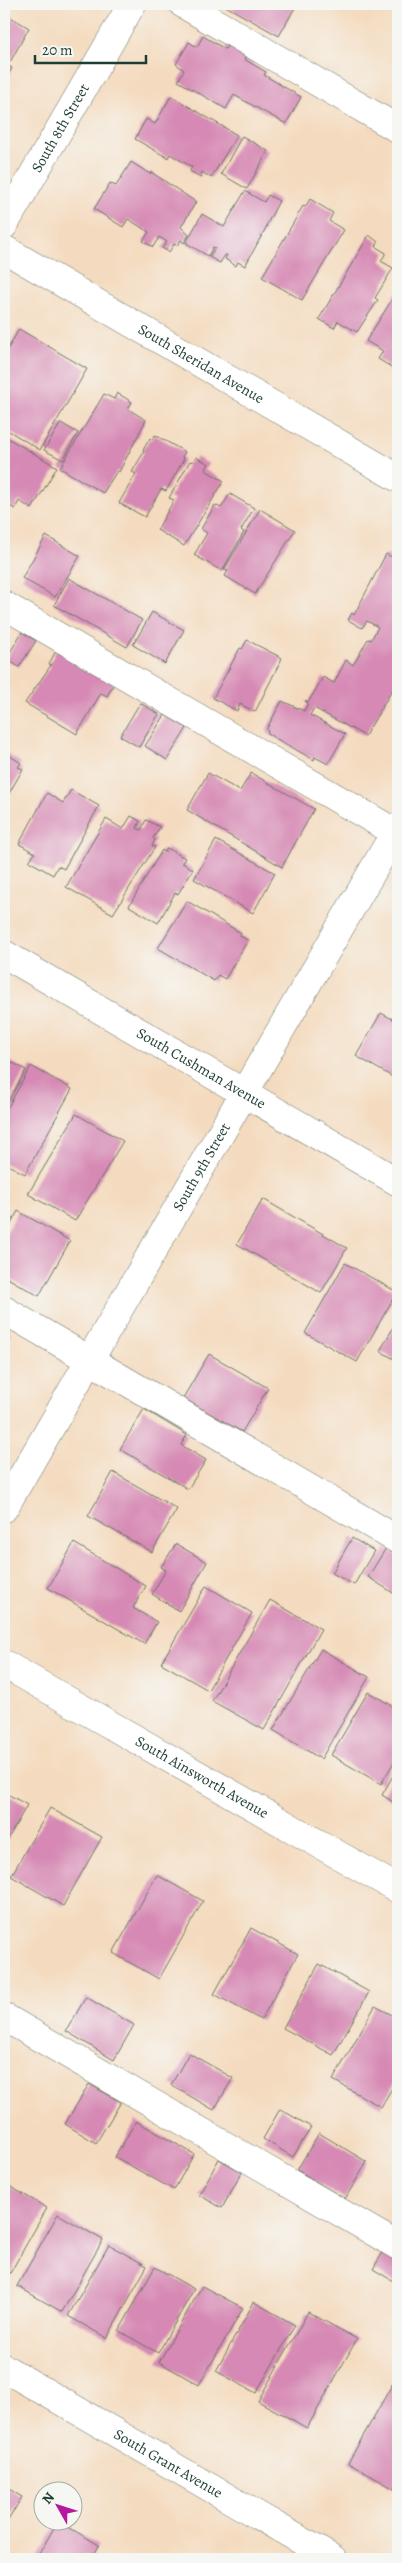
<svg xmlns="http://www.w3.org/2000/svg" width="402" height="2563" font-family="Alegreya,serif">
  <rect width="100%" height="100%" fill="#f6f6f2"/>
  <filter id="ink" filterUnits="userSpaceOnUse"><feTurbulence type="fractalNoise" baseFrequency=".02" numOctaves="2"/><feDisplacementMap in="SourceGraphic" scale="10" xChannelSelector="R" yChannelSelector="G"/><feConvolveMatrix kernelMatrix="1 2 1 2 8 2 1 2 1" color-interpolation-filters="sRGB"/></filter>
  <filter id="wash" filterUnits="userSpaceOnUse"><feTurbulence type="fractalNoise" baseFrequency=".0096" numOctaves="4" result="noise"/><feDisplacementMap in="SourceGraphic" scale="20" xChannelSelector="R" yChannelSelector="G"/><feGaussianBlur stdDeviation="1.12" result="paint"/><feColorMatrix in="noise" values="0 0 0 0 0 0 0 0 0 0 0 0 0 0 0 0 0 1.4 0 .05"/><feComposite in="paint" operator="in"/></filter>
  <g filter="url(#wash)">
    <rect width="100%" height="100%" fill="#f4dbbf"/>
    <g id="blocks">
      <path fill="#d689b4" d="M222,4H297L279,36Z
        M4,13L29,28L10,62L4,59Z
        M203,36L225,49L229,43L247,54L244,59L266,72L264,75L301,97L286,124L234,95L226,109L178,81L184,70L176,64L189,42L197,47Z
        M4,63L12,68L4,82Z
        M171,96L237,135L211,178L202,172L200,177L190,171L192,167L170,154L168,158L135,139L146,119L155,124Z
        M242,136L268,151L247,189L221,174Z
        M131,162L150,174L151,172L196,202L181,227L189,235L184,243L181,240L177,246L174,244L169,252L162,248L167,242L159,237L153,247L143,241L149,232L128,219L123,227L94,209L110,183L116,186Z
        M245,191L264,202L268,195L279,201L266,226H267L245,266L238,262L236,266L225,259L227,255H225L220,263L209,257L215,248L213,247L208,256L186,243L202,214L224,227Z
        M310,199L333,213L329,221L344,230L302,300L262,277L303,206L305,207Z
        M369,235L378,242L376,247L386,253L381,261L393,268L375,298L378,300L357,332L338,321L334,328L319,319Z
        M398,290V371L378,359L383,351L366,341Z
        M19,329L87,369L40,450L4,428V356Z
        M117,393L132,402L128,409L146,420L119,472L117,471L103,493L60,468L104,394L114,399Z
        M61,423L78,433L63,460L44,450Z
        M155,435L185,452L182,457L184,459L166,491L161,489L145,517L119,503L136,474L132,472L144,452L143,450L150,438L152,440Z
        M4,436L57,467L32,509L19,501L15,509L4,503Z
        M196,457L209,464L205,470L224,481L184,546L157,530L174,500L169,498L190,461L193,462Z
        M230,494L254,508L241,530L244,532L222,571L194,555L207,533L201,529L215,505L221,508Z
        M260,509L295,530L255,594L225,576L228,571L224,570Z
        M46,536L80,556L55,597L22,578Z
        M394,552L398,554V680L365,736L314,708L310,715L345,734L328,764L315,757L314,760L268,734L267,728L282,701L304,711L308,703L305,701H309L323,677L334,683L346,660L353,665L368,639L371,640L378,627L367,621L362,628L348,620L352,613L354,615L386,554L392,557Z
        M69,578L142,620L127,647L54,605Z
        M152,612L184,630L165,664L133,645Z
        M22,632L36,641L19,667L6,659Z
        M247,640L282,658L255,712L240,704L237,711L213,698L240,648L242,649Z
        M58,647L115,682L107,696L101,693L77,734L25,703L51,665L49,664Z
        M140,703L159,714L139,747L120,736Z
        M165,715L187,728L167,760L145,746Z
        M4,752L21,763L18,767L23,769L4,802Z
        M208,773L240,791L251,773L314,809L282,867L187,810Z
        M71,790L99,806L64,869L58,866L53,875L29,861L35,853L19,844L47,793L63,803Z
        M131,816L140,821L137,828L141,830L146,820L160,827L153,838L155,840L152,846L155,847L113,914L66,887L106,819L123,829Z
        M216,840L275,873L253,913L194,879Z
        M167,848L185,858L182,863L193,869L178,894L175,893L158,923L129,906L162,850L165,852Z
        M187,901L241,933L240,936L248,940L225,979L218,975L214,981L158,948Z
        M381,1013L398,1022V1080L356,1056Z
        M4,1058L26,1070L4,1109Z
        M31,1066L72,1089L25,1174L4,1163V1114Z
        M76,1114L123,1141L75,1221L28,1194Z
        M263,1199L347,1248L321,1293L237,1244Z
        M18,1211L70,1241L39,1296L4,1276V1237Z
        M345,1263L397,1292L357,1362L305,1333Z
        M398,1319V1361L380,1351Z
        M4,1329L11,1333L4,1345Z
        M209,1354L268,1388L242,1432L183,1398Z
        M144,1409L187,1435L181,1445L206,1460L188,1489L120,1449Z
        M113,1472L177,1509L152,1552L88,1516Z
        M352,1538L374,1551L354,1585L332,1573Z
        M74,1543L146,1586L133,1608L157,1622L144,1644L48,1588Z
        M176,1544L207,1562L179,1611L152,1594L166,1570L161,1567Z
        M386,1548L398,1556V1596L368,1577Z
        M206,1586L252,1613L208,1690L161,1663Z
        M270,1600L321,1629L264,1730L212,1701Z
        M321,1649L369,1677L321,1759L273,1730Z
        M368,1692L398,1709V1755L381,1784L331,1755Z
        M398,1767V1805L382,1795Z
        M4,1792L27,1805L4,1846Z
        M50,1808L102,1837L63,1906L11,1876Z
        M157,1875L203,1901L159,1979L113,1953Z
        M251,1928L298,1954L261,2020L214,1994Z
        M319,1964L369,1992L333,2055L283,2028Z
        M86,1997L134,2025L114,2060L66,2031Z
        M375,2006L398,2018V2078L381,2107L333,2080Z
        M189,2053L233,2078L214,2110L171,2085Z
        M89,2084L121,2102L96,2143L65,2124Z
        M280,2109L311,2127L293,2157L263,2139Z
        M136,2121L194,2154L174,2190L115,2157Z
        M319,2133L367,2162L345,2199L297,2170Z
        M219,2159L242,2172L222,2208L199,2195Z
        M4,2183L47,2208L9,2275L4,2272Z
        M58,2214L103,2240L62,2312L17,2286Z
        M109,2245L147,2266L107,2338L68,2316Z
        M383,2252L398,2260V2284L373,2269Z
        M155,2267L194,2289L158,2353L119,2331Z
        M202,2286L243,2308L199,2385L159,2362Z
        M254,2302L295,2325L256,2393L216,2371Z
        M308,2312L357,2339L307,2428L258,2401Z
        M398,2374V2491L348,2463Z
        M4,2486L22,2497L4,2527Z
        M58,2521L99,2545L91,2559H36Z"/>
    </g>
  </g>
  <g filter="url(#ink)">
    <use href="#blocks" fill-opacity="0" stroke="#6a7465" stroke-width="1"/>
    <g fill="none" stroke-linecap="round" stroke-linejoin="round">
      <defs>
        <g id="minor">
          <path d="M183,4L398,129"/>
          <path id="s1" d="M4,225L132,4"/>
          <path id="s2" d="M4,249L398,478"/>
          <path d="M4,605L398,834"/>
          <path id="s3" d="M4,954L398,1182"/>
          <path d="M4,1310L398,1540"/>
          <path id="s4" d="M4,1508L398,827"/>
          <path id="s5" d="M4,1664L398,1889"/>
          <path d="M4,2017L398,2246"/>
          <path id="s6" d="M4,2368L333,2559"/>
        </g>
      </defs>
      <use href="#minor" stroke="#6a7465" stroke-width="29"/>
      <use href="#minor" stroke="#fff" stroke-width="28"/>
    </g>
  </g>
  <g text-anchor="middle" stroke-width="5" stroke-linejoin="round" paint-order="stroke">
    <g font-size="15" fill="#1f3d34" stroke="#f6f6f2">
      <text dy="5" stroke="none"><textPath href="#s1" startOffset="112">South 8th Street</textPath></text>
      <text dy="5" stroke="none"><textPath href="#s2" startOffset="228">South Sheridan Avenue</textPath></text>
      <text dy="5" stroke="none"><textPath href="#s3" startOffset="228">South Cushman Avenue</textPath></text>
      <text dy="5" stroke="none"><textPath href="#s4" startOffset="394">South 9th Street</textPath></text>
      <text dy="5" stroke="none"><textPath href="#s5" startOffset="228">South Ainsworth Avenue</textPath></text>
      <text dy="5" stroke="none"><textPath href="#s6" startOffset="190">South Grant Avenue</textPath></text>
    </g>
  </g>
  <rect width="402" height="2563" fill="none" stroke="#f6f6f2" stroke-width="20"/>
  <g transform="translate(58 2506) rotate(309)"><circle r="24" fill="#f6f6f2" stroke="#a0aca6"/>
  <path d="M0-4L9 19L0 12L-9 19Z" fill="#b5179e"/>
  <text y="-8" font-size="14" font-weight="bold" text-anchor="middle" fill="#1f3d34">N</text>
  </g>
  <path d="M35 55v8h111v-8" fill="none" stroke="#1f3d34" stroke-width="2.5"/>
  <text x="42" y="55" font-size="15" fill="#1f3d34" stroke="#f6f6f2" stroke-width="4" paint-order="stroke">20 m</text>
</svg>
